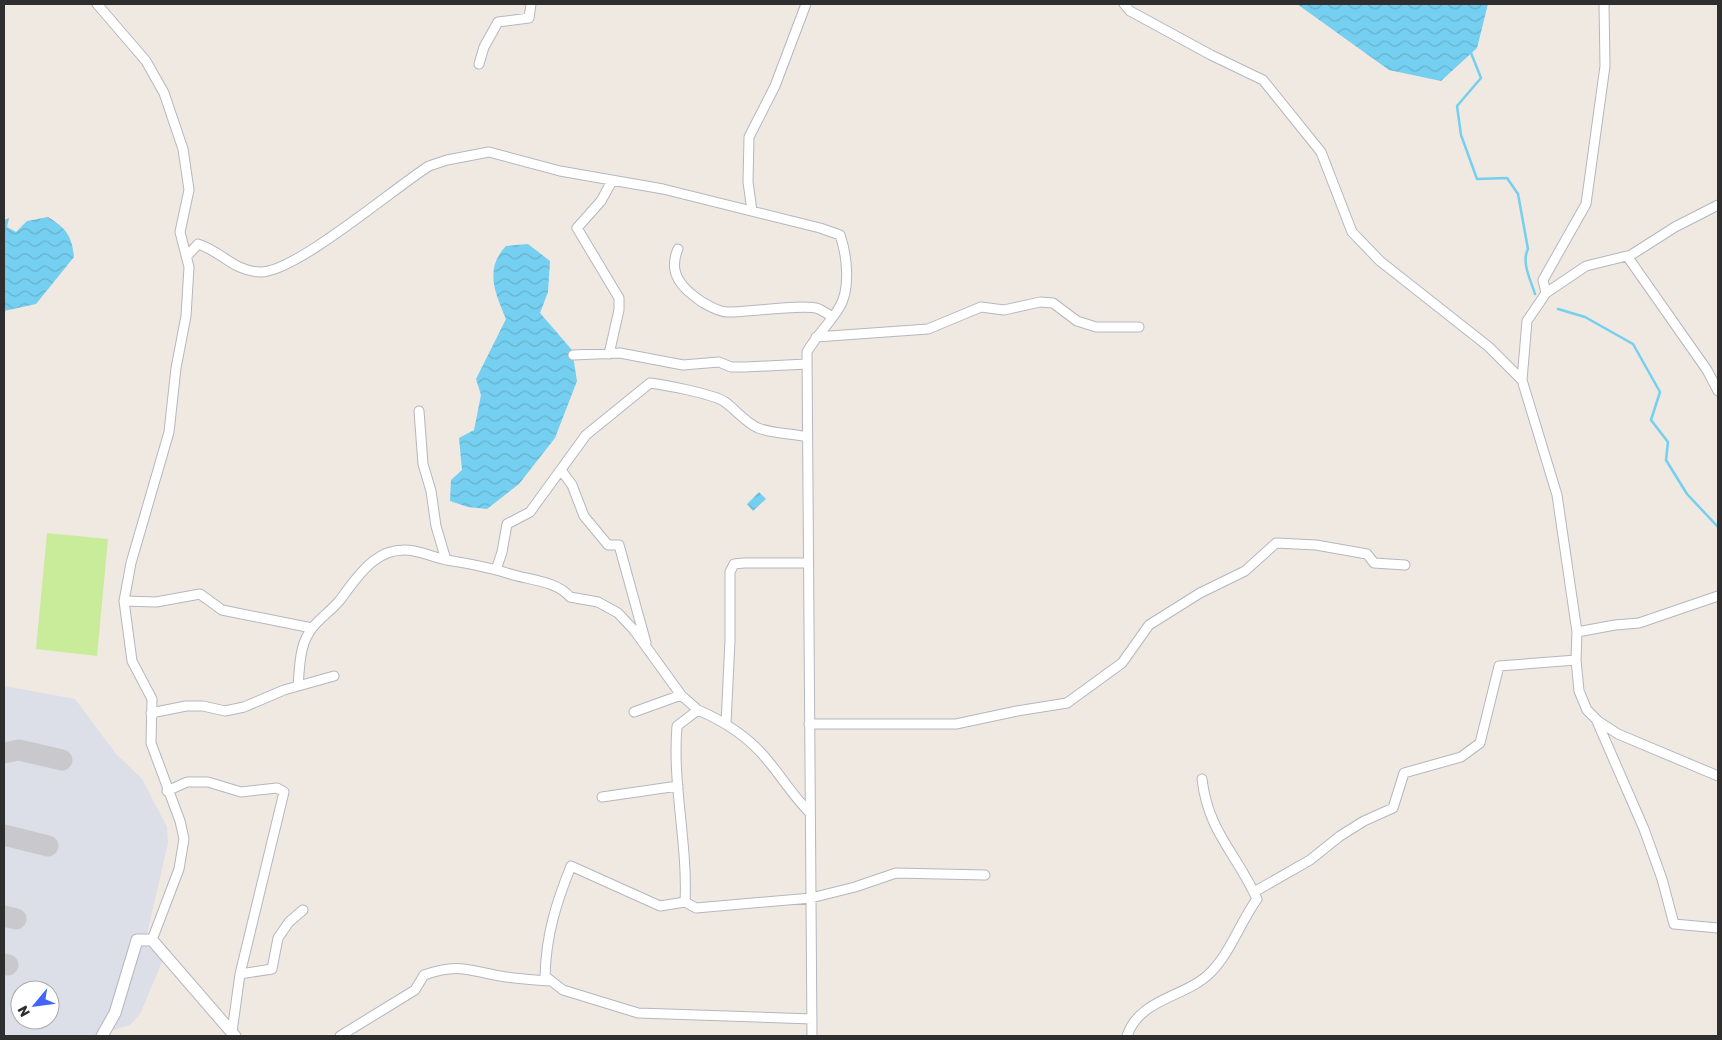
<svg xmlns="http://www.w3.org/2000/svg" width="1722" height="1040" font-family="Rubik,sans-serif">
  <defs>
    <pattern id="water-waves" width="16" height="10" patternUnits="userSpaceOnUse" patternTransform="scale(1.25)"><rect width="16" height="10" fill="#75cff0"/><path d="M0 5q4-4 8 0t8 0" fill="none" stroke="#66b2ce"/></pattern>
  </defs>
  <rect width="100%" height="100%" fill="#efe9e1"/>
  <path fill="#dcdee8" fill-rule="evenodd" d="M4,686L75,699L116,754L142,779L167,827L168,843L147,934L162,962L140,1014L130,1025L107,1032L105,1036H4ZM20,990H50V1020H20Z"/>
  <path fill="#c9ec9a" d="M47,533L108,539L97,656L36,649Z"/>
  <path fill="url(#water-waves)" d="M1297,4H1488L1477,48L1441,81L1389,70Z
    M48,217C66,228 72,236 74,257L36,304L4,311V220L9,218L7,227L16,232L27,221Z
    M528,244L550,261L548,292L540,313L572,350L577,381L555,438L519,484L487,509L468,507L450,501L451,480L462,470L459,438L474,430L481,395L476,379L506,319C495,293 484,269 506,246Z
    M759,492L766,499L753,511L747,504Z"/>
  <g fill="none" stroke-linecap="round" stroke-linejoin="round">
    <path stroke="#75cff0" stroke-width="2.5" d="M1471,53L1481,78L1457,106L1461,135L1477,179L1507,178L1518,194L1528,249C1521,262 1531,281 1535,294
      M1558,309L1585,317L1633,344L1660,392L1651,420L1668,442L1666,460L1687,494L1718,527"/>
    <path stroke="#c9c8cc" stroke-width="21" d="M4,753L19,750L62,760
      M4,835L48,846
      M4,916L16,919
      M4,964L8,965"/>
    <defs>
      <path id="street" d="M97,4L146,61L164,93L183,149L189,190L180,232L189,267L186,316L176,368L169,432L131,563L124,601L132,661L152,699L151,743L180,821L184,839L179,869L152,940
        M1124,4L1130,11L1211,55L1263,80L1321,152L1352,232L1380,261L1489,347L1522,380
        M1604,4L1605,66L1586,204L1543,280L1546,293L1527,321L1522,380L1557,495L1577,632L1576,660L1579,691L1587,710L1598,721L1618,734L1718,776
        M479,64L484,47L498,22L529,18L531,4
        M752,211L748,182L749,137L775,86L806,4
        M678,249C667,274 683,289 702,302C709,306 719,312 727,312C746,313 805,303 819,309C823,311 828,314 832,317
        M187,256L198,244C221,251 233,271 260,272C295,273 394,188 429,166L447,160L489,152L560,171L663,189L820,228L840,235C847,255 851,289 839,308C830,323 816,336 807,352L812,1036
        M1627,256L1707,370L1718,391
        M1546,293L1586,266L1631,255L1675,227L1718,205
        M816,337L928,329L981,307L1004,310L1040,302L1053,303L1077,321L1096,327H1139
        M609,354L619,310V298L577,228L601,201L612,181
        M573,355L620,353L683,365L719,362L731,367H745L807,364
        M419,411L423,464L431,491L436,526L446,560
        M561,470L572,485L584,516L608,545H619L646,643
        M496,570L502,552L507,524L530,512L586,435L650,383C665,385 714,394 725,402C736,410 745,422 758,428C773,434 791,433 807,437
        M124,601L156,602L200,594L222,610L312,628
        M1577,632L1615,625L1639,623L1718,596
        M298,686C300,665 299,644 313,627C320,618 332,610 340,600C358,576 377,544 414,551C425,553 436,558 447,560C469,564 489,567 510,574C529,580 557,581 570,597L598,602L618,613L634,630L681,695L698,710
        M634,712L681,695
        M151,713L186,706H203L225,711L244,707L284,690L334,676
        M1596,719L1644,829L1662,879L1674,924L1718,928
        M726,724L730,640V572L734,564L744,563H808
        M809,724H956L1017,711L1067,703L1122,663L1149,625L1200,593L1245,571L1276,543L1316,545L1367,554L1374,563L1405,565
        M167,791L187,782H208L241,792L277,788L284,792L240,974L232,1032
        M602,797L678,786
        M810,813C794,797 783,779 769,762C751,739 724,721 698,710L677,726C672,785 688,844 685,902L696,908L811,898L855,887L896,873L985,875
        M1254,892L1310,860L1340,836L1364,821L1393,808L1404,773L1461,757L1480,743L1499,666L1576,660
        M685,902L660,906L571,866C556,903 546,936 545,976L563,990L638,1013L812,1019
        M240,974L272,969L278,938L289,922L303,910
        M340,1036L415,990L424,975C458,963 467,970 500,976C517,979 534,980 551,981
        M1127,1036C1140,997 1187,998 1212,971C1231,951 1241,921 1257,899C1237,854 1208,832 1202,779"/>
      <path id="secondary" d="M102,1036L115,1013L137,940H152L235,1036"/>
    </defs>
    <use href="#street" stroke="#b4b7c1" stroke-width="11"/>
    <use href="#secondary" stroke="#b4b7c1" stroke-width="13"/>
    <use href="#street" stroke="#fff" stroke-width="9"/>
    <use href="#secondary" stroke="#fff" stroke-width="11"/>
  </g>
  <rect width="1722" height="1040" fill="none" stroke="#2e2e2e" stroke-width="10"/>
  <g transform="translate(35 1005) rotate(241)"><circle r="24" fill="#ffffff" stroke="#ababab"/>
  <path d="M0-4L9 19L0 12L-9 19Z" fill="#4264fb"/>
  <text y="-8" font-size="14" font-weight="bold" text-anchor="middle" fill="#2e2e2e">N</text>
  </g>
</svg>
